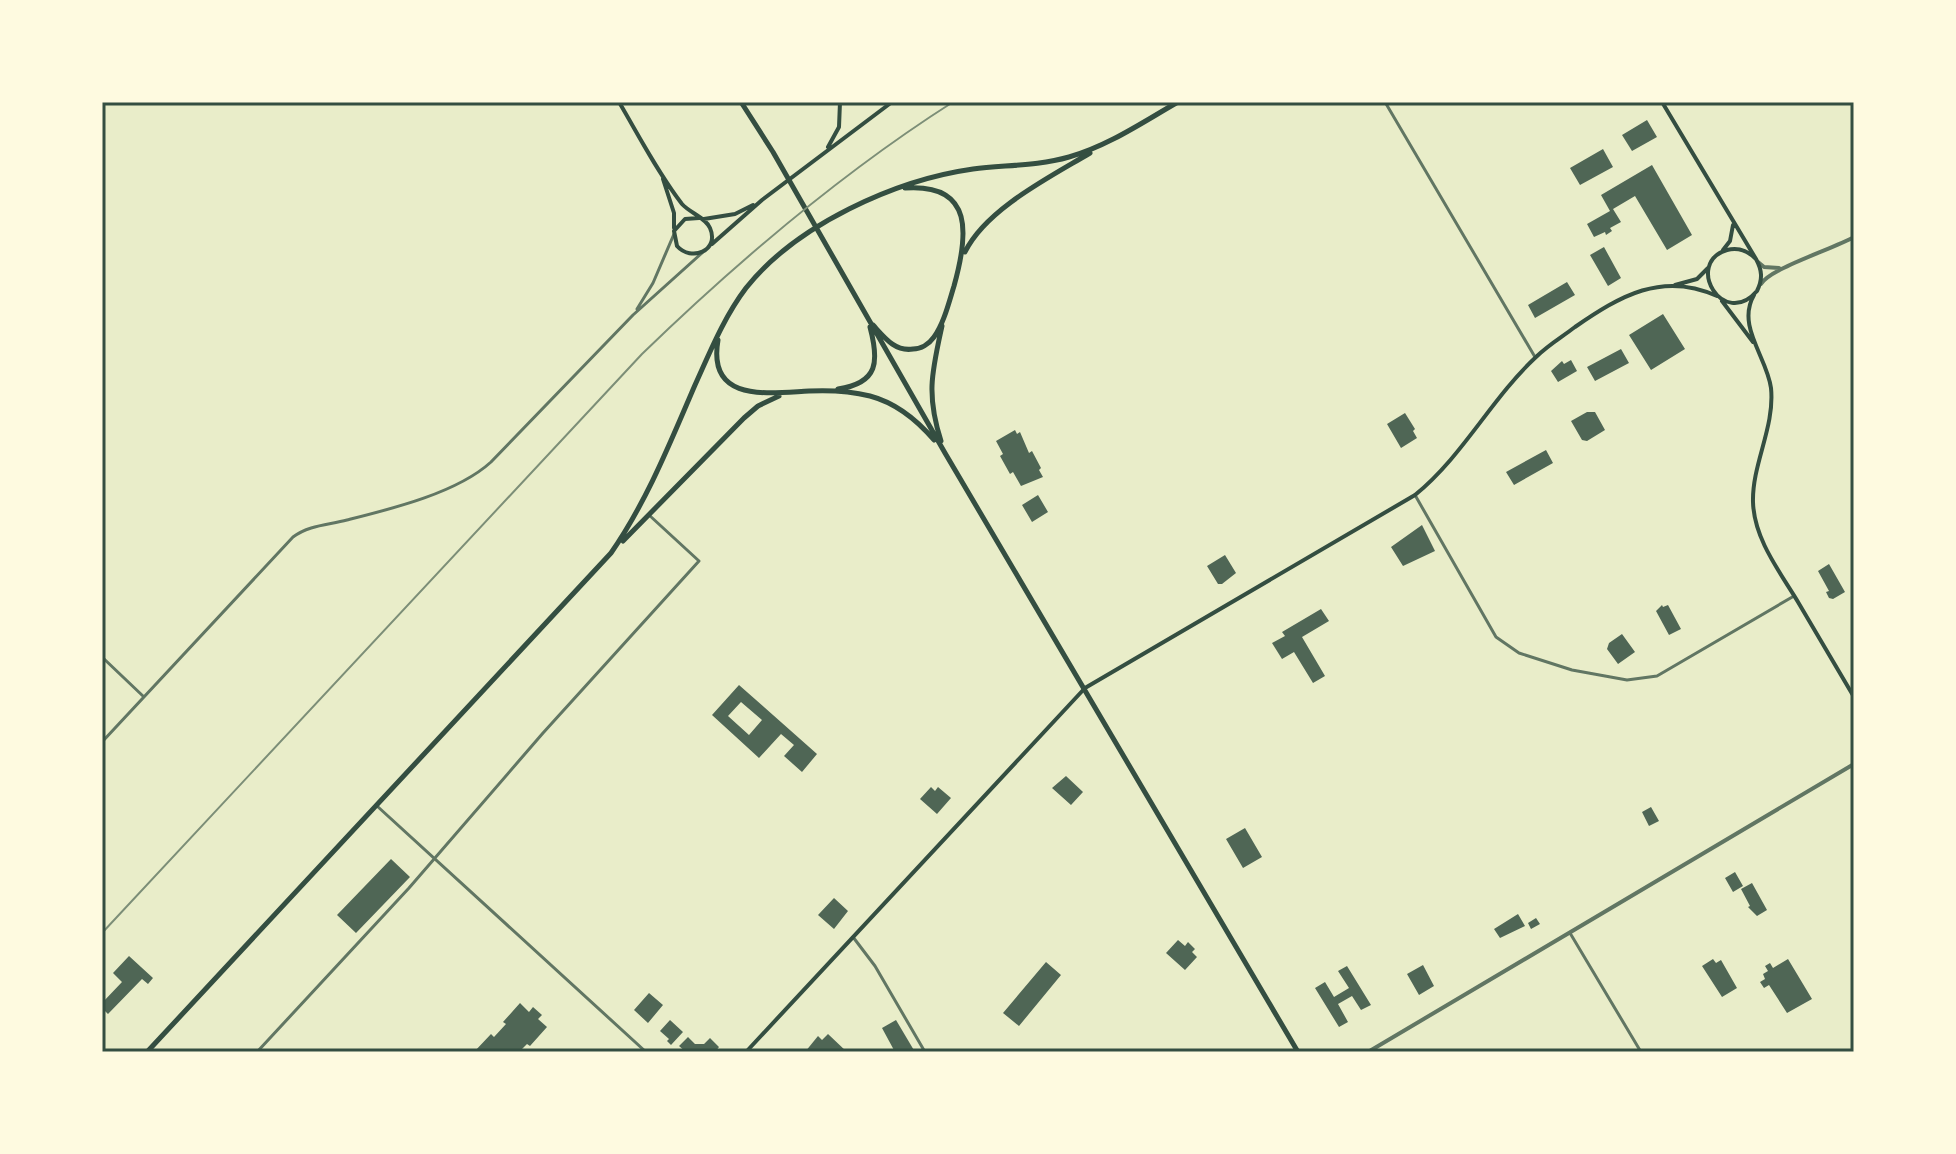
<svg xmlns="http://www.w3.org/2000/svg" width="1956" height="1154" font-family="'DejaVu Sans',sans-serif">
  <rect width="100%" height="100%" fill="#e9edc9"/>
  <path fill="#4f6655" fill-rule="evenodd" d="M1647,120L1657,137L1632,151L1622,135Z
    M1603,149L1613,167L1580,185L1570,168Z
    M1652,165L1692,235L1667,250L1635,196L1613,209L1621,222L1610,228L1612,231L1606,235L1605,232L1594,237L1587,224L1610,211L1601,195Z
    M1604,247L1621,278L1608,286L1590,255Z
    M1567,282L1575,295L1535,318L1528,305Z
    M1663,314L1685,349L1651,370L1629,335Z
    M1621,349L1629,363L1595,381L1587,367Z
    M1571,360L1577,371L1558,382L1551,371L1562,361L1564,364Z
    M1587,412H1595L1605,430L1587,441L1582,440L1571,421Z
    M1405,413L1415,429L1413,431L1417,438L1401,448L1387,424Z
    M1015,430L1017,434L1020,432L1029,453L1032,451L1041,468L1039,470L1043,477L1021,486L1013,472L1010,474L1000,456L1003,454L996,441Z
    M1546,450L1553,463L1514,485L1506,472Z
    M1038,495L1048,512L1032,522L1022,505Z
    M1422,525L1435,551L1403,566L1391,547Z
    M1225,555L1236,573L1222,584H1218L1207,566Z
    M1829,564L1845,592L1833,599L1829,598L1826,592L1829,591L1818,571Z
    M1662,605L1663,607L1668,605L1681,629L1669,635L1656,611Z
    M1321,609L1329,621L1302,637L1325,676L1313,683L1294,652L1282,659L1272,643L1285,636L1282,632Z
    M1622,634L1635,652L1618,664L1607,649L1609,643Z
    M739,685L817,754L802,772L784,756L794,745L781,734L759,758L712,715ZM741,702L762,720L749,735L728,716Z
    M1066,776L1083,792L1071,805L1052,788Z
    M931,787L935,791L938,787L951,798L937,814L920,799Z
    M1651,807L1659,821L1649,826L1642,812Z
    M1245,828L1262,857L1243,868L1226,839Z
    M391,859L410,877L356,933L337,915Z
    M1735,872L1743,886L1733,892L1725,878Z
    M1752,883L1767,910L1757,916L1748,907L1750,906L1741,889Z
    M834,898L848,911L834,929L818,915Z
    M1518,914L1525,926L1500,938L1494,929Z
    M1536,918L1540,924L1531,929L1528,923Z
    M1178,940L1185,946L1188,942L1195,949L1192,952L1197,957L1185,970L1166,953Z
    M129,956L153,978L148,984L142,979L108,1014L102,1008V1003L122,982L113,973Z
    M1713,959L1716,963L1721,960L1737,988L1722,997L1702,966Z
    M1788,959L1812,999L1787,1013L1769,985L1764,988L1760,982L1765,979L1763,974L1768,971L1765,966L1770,963L1773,968Z
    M1046,962L1061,975L1019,1026L1003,1013Z
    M1423,965L1434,986L1419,995L1407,974Z
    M1347,966L1371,1005L1361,1010L1352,996L1338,1004L1348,1022L1339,1027L1315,988L1325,982L1334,997L1349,988L1338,971Z
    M649,993L663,1005L648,1023L634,1010Z
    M520,1003L529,1012L533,1007L542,1015L538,1019L547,1027L530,1046L527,1044L519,1052H474L491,1034L494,1037L506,1024L503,1022Z
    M670,1020L683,1032L671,1045L667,1041L669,1039L660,1031Z
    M896,1020L915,1052H895L882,1028Z
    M828,1034L847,1052H805L818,1036L822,1040Z
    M688,1037L695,1044H704L710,1038L719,1047L715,1052H686L679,1046Z"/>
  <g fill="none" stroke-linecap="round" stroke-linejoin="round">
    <path stroke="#617663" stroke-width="3" d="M1385,102L1535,357
      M637,309L653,283L674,234
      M1415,495L1496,637L1519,653L1572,670L1627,680L1657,676L1794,596
      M102,657L144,697
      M102,742L293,537C309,525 328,525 347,520C391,509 457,493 491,462L633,315L702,253
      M377,806L646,1052
      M1570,933L1641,1052
      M853,937L875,966L925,1052
      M257,1052L409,888L543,733L699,561L649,515"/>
    <path stroke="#617663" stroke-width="4" d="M1758,262L1764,267L1779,268
      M1761,284C1771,268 1833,249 1854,237
      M1368,1052L1854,764"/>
    <path stroke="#344e41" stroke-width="4" d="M619,102C639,136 658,173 682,204C690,213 705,217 710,228C720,251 691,262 677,246L674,231L685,219L699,218
      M1662,102L1756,259C1762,270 1763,279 1757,291C1723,330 1684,263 1727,250C1738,247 1748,251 1756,259
      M828,147L839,127L840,102
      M663,179L674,213V228
      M704,219L735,214L753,205
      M712,244L762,200L892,102
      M1723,250L1730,241L1733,225
      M1675,285L1697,279L1708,268
      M1754,295C1736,326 1767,357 1771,388C1775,427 1752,464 1753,502C1754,539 1780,572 1798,602C1816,633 1835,665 1854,697
      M1722,301L1753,342
      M746,1052L1085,688L1415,495C1463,456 1491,399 1536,357C1548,345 1562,337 1575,327C1620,296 1662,271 1717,296"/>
    <path stroke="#344e41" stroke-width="5" d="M741,102L773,152L945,453L1298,1052
      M965,252C986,209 1050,177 1090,153
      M873,325C884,337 895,352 913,349C921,349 929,344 934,337C944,323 949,302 954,286C968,236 975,183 905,188
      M718,340C707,403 768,393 809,391C829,390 850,391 870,396C896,403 917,420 934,440
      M838,389C879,383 879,361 870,327
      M941,441C926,394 932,372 942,326
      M623,541L744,418L758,406L779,396
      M147,1052L611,553C647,501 670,443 695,385C710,352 724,317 746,288C796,225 895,180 973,169C1005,165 1038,166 1069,157C1108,146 1143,122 1178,102"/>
    <path stroke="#7c8e77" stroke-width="2" d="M102,933L642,354C738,261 840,174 953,102"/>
  </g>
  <rect width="1956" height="1154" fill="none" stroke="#fefae0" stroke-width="208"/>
  <rect x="104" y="104" width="1748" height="946" fill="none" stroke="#344e41" stroke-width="3"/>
</svg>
